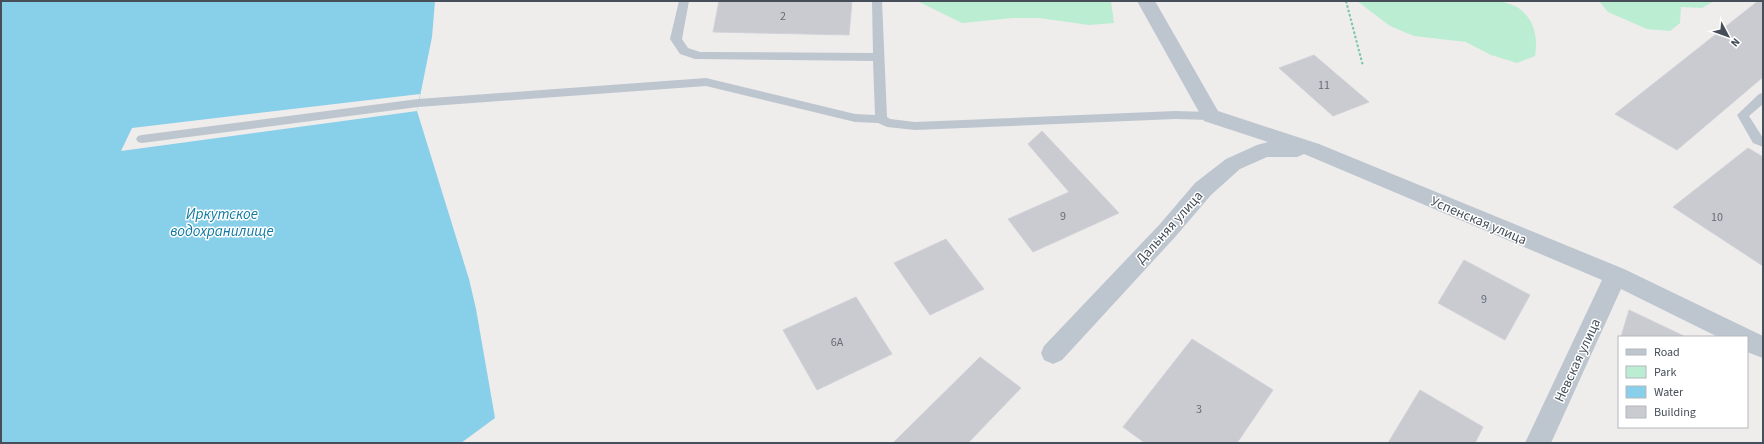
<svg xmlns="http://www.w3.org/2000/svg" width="1764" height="444" font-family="'Source Sans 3',sans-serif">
  <rect width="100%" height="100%" fill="#efecec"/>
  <path fill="#baedd1" d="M917,1H1111L1114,23L1089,25L1039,18H1013L962,23Z
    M1357,1H1500C1506,3 1515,5 1520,9C1535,21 1538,39 1535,56L1517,63L1491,55L1466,42L1414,36L1390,26Z
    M1599,1H1714L1702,8L1681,7L1680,23L1670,31L1647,29L1608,12Z"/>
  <path fill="#88cfe9" d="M1,1H435L432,37L417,111L469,279L476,309L495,418L461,443H1Z"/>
  <path fill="#efecec" d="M420,94L417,111L121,151L132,128Z"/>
  <path fill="#c9cbd1" stroke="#d0d2d8" d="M719,1H852L849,35L713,32Z
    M1758,1H1763V77L1677,150L1615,114Z
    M1314,55L1369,102L1333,116L1279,68Z
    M1042,131L1119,213L1033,252L1008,219L1069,192L1028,144Z
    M1748,148L1763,157V266L1673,207Z
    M946,239L984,289L930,315L894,263Z
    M1464,260L1530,295L1505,340L1438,303Z
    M856,297L892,354L817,390L783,330Z
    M1629,310L1686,337H1621Z
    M1192,339L1273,390L1237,443H1145L1123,427Z
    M980,357L1021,388L968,443H893Z
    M1420,390L1483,427L1475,443H1388Z"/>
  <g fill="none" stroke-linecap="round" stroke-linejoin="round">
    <path stroke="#73c9a4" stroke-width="2" stroke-dasharray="2.5 2" stroke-linecap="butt" d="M1346,1L1363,66"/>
    <path fill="#bdc6ce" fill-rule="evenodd" d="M679,1H689L682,39L688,48L700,52L873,53L872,2L882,1L887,117L890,119L915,122L1175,111L1211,112L1215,113L1217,116L1215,119L1211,120L1175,119L915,130L887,127L878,123L855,122L706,86L418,107L142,143L138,142L136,139L138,136L142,135L418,99L706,78L855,114L875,115L873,61L695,59L680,54L670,39Z
      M1763,93V104L1749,116L1763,138V147L1753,143L1737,115L1759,94Z"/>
    <path fill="#bdc6ce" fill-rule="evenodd" d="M1137,1H1155L1218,111L1319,144L1624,269L1763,336V358L1747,352V337H1718L1621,289L1551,443H1525L1602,280L1304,154L1297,157H1267L1240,169L1211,195L1176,236L1062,360L1053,364L1044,360L1041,353L1044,346L1160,224L1195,183L1226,159L1257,145L1268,142L1204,121Z"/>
  </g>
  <g text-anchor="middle" stroke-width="3" stroke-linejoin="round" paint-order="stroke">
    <g font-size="12" fill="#666d77">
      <text x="783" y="20">2</text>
      <text x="1324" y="89">11</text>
      <text x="1063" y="220">9</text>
      <text x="1717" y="221">10</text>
      <text x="1484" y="303">9</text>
      <text x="837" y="346">6А</text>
      <text x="1199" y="413">3</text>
    </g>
    <g font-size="14" fill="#454e59" stroke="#fff">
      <text transform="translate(1479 220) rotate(23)" y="5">Успенская улица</text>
      <text transform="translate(1169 227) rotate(-48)" y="5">Дальняя улица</text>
      <text transform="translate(1577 360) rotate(-65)" y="5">Невская улица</text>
    </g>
    <g font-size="15" font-style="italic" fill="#0f7aa1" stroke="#fff">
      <text x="222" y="219">Иркутское<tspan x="222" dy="17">водохранилище</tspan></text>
    </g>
  </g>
  <rect width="1764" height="444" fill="none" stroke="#454e59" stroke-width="4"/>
  <rect x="1618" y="336" width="130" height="92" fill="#ffffff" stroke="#b5b8bd"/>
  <rect x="1626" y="349" width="20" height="6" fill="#bdc6ce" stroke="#b5b8bd"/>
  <text x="1654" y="356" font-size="12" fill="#454e59">Road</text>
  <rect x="1626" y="366" width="20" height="12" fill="#baedd1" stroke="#b5b8bd"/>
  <text x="1654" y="376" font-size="12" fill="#454e59">Park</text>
  <rect x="1626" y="386" width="20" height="12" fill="#88cfe9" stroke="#b5b8bd"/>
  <text x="1654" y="396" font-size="12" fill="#454e59">Water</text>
  <rect x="1626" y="406" width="20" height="12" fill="#c9cbd1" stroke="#b5b8bd"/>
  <text x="1654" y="416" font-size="12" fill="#454e59">Building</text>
  <g transform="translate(1728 36) rotate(131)" stroke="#ffffff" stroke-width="3" paint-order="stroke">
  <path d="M0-3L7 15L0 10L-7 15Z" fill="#454e59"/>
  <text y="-6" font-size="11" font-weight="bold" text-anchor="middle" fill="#454e59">N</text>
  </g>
</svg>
